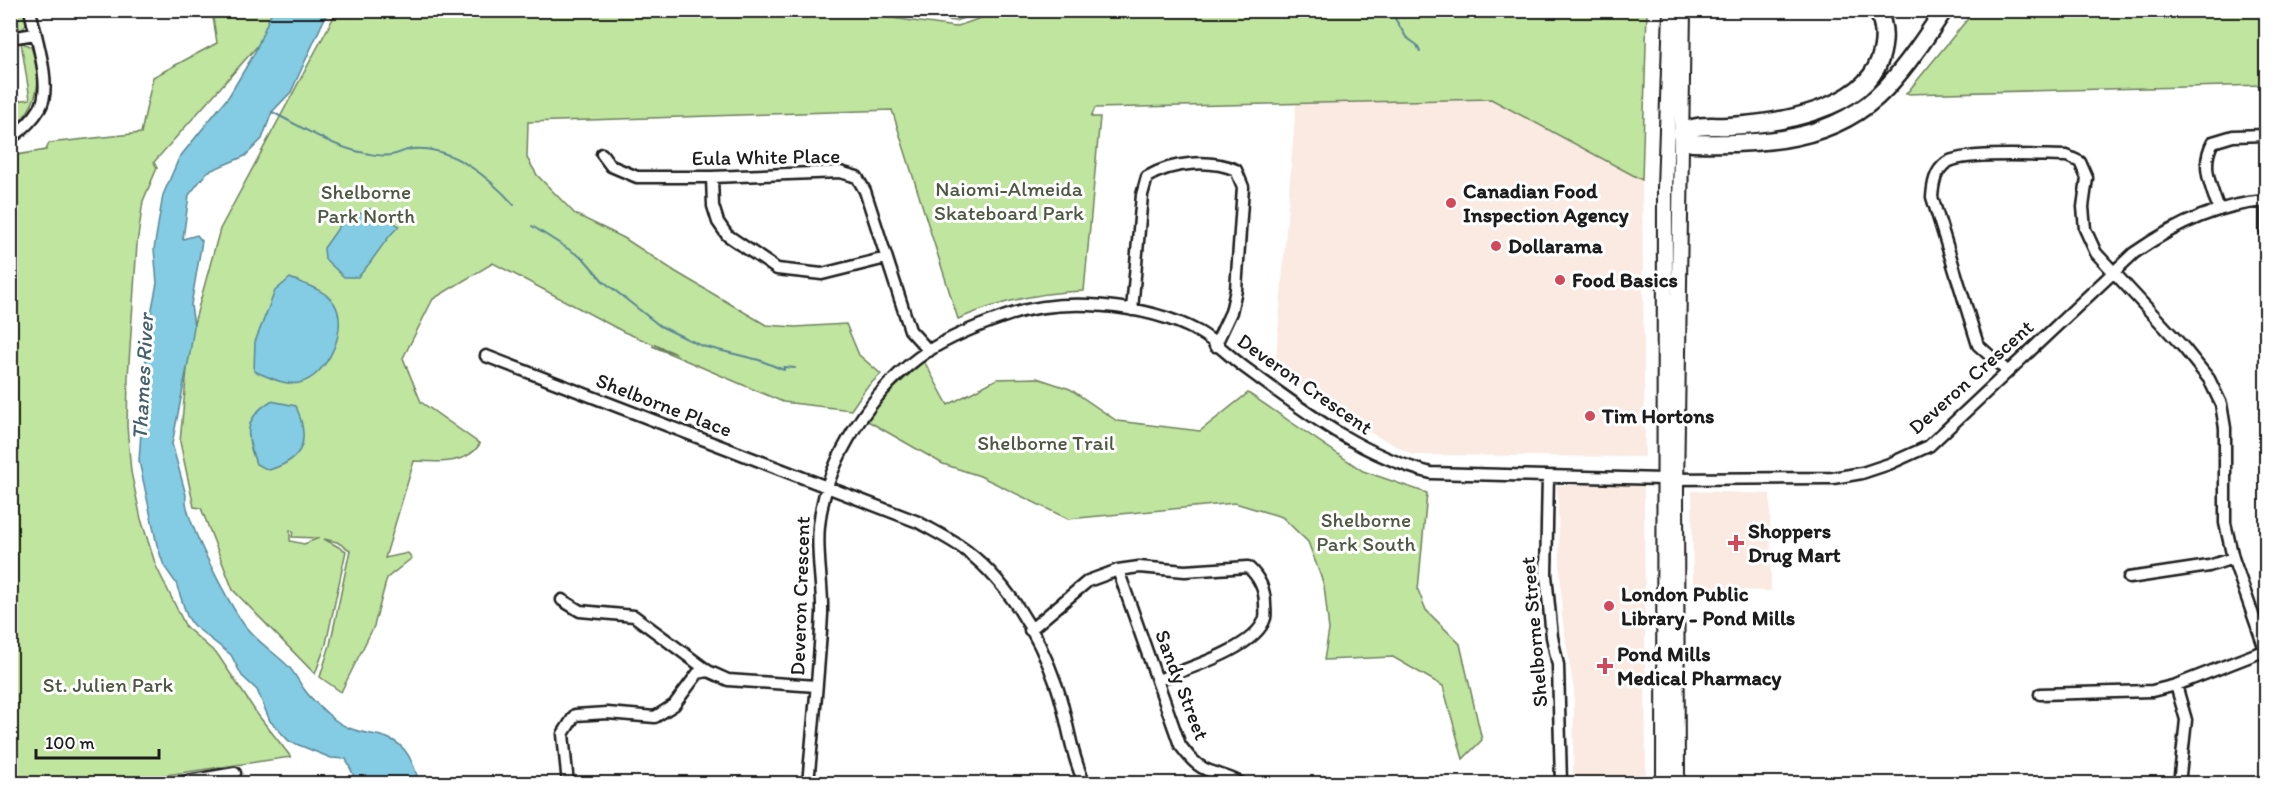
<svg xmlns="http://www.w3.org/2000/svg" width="2277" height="794" font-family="Itim,sans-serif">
  <rect width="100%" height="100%" fill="#fff"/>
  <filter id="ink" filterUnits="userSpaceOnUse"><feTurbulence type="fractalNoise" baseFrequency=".0167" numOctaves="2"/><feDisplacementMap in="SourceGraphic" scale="12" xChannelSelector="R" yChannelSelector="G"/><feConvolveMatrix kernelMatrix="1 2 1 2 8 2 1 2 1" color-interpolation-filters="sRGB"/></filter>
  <g filter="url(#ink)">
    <path fill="#faeae2" d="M1491,99L1642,180L1645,457L1413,455L1346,420L1275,370L1296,103Z
      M1557,485H1644L1646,783H1573L1574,691L1562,616Z
      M1692,491L1770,494L1771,591L1693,589Z"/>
    <path fill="#c0e59f" stroke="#6e805e" stroke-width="1.5" fill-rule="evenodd" d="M589,10L707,18L729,11L836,10L955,27L1004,10L1647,11L1642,180L1491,99L1095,108L1091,117H1100L1084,291C1041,292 998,302 958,319L892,110L528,122L527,158L537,175L575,214L624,238L676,272L766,325L795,327L846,324L859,355L881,374L866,388L851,410L783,402L652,346L677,354L624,332L493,263L433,299L403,358L421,402L480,444C466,466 436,462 414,461L385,558L408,553L412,558L387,578L374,626L341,692L320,677L330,645L350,550L337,542L324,539L346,551L326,644L315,674L233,590L201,508L194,507L180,442L190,338L220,229L337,11ZM290,530L293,531L292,537L319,538L304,544L290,541Z
      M1975,10L2266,11V85L1906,94Z
      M14,11H25C27,20 28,25 20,32Z
      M212,11H272L260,43L154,162L157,168L143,201L137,244L128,377L127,426L131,472L141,519L156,566L186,627L218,655L258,715L291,757L111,783H11V156L46,150L49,143L141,133L153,77L217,43Z
      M880,11L985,10V11L955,21Z
      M21,42L31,47C45,80 38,107 11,130L10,102L30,99Z
      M924,361L948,405L997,379L1037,378L1070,389L1117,421L1200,431L1248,393L1363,471L1427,493L1418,590L1426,610L1460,644L1482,740L1463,759L1443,686L1393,657L1324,660L1329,630L1324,585L1308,542L1282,517L1235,503L1068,519L980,476L943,464L866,420L889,393Z"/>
    <path fill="#83cce3" stroke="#5a8693" stroke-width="1.5" d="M272,11H328L291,92L272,112L262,139L245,156L207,172L189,195L183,239L197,235L202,241L191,305L194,326L190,353L172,444L186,495C182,517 230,605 245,626C256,641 275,653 288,666C294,672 299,682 304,689C310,698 320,707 329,715C367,750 402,714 419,783H357L346,759L331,758L289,741L270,721L257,690L242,676L231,655L193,625L187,616L176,583L164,566L157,545L139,461L148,329L157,283L154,249L163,195L179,158L229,96L255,52Z
      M369,209L377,211L399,226C381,243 374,261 358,277H344L325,259L324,248L341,224Z
      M290,278C304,284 325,290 334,303C350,328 327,377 299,383C285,386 266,376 254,371L255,342L275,291Z
      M271,401L296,406C310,440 305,459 269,470L256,464C246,436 242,419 271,401Z"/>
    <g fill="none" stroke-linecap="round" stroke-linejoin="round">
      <path stroke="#5a8693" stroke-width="2" d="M1390,10L1406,37L1417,45L1420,52
        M272,112C300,126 329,145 360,152C370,154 381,157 391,155C399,154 406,149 413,149C452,146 490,178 514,205
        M532,226L584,259L603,281L660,326L702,346L759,360L784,370V367L795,368"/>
      <defs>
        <path id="minor" d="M10,38L35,34
          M10,139C22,130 33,120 40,108C53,87 35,35 30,10
          M602,154L611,166L637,177H712L840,172L857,177L865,191L910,330L929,351
          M712,177L713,206L718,222L727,235L777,269L822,274L886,258
          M2266,201V231
          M2219,210C2211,187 2200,165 2213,142L2233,136L2266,135
          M1132,310L1142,195L1147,177C1172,162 1210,159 1236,170L1243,187L1236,290L1231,312L1215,346
          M486,356L918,522C932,530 946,537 958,545C1005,576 1039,635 1057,687C1068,719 1070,753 1085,784
          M2007,371L1978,345L1932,197C1933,184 1935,171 1946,163C1964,151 2042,156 2067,156L2080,162L2087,178L2083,207L2085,229L2096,253L2184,348L2209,379L2221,404L2225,428V523L2233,558L2266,652
          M1548,476L1546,575L1552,637L1558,665L1561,784
          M1118,570L1180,745C1187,754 1194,764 1205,769C1217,775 1230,776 1242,784
          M2129,578L2209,566L2233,558
          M562,600L580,611L634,616L708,671L728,680L816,686
          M1030,630L1088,581L1118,570L1139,567L1185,571L1248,567C1259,577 1265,589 1265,604C1265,608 1266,614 1265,618C1256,649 1185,669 1158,680
          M2176,685L2186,720L2179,784
          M2040,694L2152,691L2176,685L2266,650
          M171,784L235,773
          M568,784L563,734L575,715L607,713L655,717L674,705L698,673L708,671
          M756,784H783
          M808,784C813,727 819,670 822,614C823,584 816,555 819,526C825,461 874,386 928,351C952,336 977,326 1003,317C1059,296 1146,303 1199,332C1215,341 1229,356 1244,367C1303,410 1359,455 1431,473L1663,479L1833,478L1862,473L1889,464L1929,446L2134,253C2174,225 2217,204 2266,201"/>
        <path id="major" d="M1664,784L1665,188L1671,10
          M1677,784L1676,490L1683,10"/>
        <path id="highway" d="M1877,10C1886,26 1885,43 1880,59C1863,110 1776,124 1729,126C1712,127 1695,123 1681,134L1692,143C1761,145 1835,142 1886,88C1908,64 1926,37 1944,10"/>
      </defs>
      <use href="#minor" stroke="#1c1c1c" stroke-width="15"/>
      <use href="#major" stroke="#1c1c1c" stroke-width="18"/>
      <use href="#highway" stroke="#1c1c1c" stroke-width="21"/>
      <use href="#minor" stroke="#fff" stroke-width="10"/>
      <use href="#major" stroke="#fff" stroke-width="14"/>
      <use href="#highway" stroke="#fff" stroke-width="16"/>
    </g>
  </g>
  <g fill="#d1495b" stroke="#fff" stroke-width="2">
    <circle cx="1451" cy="203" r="6"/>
    <circle cx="1496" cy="246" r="6"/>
    <circle cx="1560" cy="280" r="6"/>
    <circle cx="1590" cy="416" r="6"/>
    <path d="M1733 534h6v6h6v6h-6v6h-6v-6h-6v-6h6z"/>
    <circle cx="1609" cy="606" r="6"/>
    <path d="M1602 657h6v6h6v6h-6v6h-6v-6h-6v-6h6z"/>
  </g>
  <g text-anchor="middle" stroke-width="6" stroke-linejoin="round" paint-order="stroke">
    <g font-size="21" fill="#1c1c1c" stroke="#fff">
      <text transform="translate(766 157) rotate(-1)" y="7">Eula White Place</text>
      <text transform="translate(1971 377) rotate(-42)" y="7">Deveron Crescent</text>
      <text transform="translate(1305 384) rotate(35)" y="7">Deveron Crescent</text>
      <text transform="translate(664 405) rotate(21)" y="7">Shelborne Place</text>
      <text transform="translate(800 596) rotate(-88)" y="7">Deveron Crescent</text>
      <text transform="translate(1534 632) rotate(-95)" y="7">Shelborne Street</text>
      <text transform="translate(1182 685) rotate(69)" y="7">Sandy Street</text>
    </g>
    <g font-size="21" fill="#4d5843" stroke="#fff">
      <text x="1009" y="196">Naiomi-Almeida<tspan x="1009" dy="24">Skateboard Park</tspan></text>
      <text x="366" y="199">Shelborne<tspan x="366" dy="24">Park North</tspan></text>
      <text x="1046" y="450">Shelborne Trail</text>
      <text x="1366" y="527">Shelborne<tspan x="1366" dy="24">Park South</tspan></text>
      <text x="108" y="692">St. Julien Park</text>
    </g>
    <g font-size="21" font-weight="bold" fill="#1c1c1c" stroke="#fff" text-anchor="start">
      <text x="1463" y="198">Canadian Food<tspan x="1463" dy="24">Inspection Agency</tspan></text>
      <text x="1508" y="253">Dollarama</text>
      <text x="1572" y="287">Food Basics</text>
      <text x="1602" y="423">Tim Hortons</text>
      <text x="1748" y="538">Shoppers<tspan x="1748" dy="24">Drug Mart</tspan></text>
      <text x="1621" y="601">London Public<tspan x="1621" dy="24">Library - Pond Mills</tspan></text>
      <text x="1617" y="661">Pond Mills<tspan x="1617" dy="24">Medical Pharmacy</tspan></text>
    </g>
    <g font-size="22" font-style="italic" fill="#45626c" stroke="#fff">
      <text transform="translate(142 377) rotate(-87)" y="8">Thames River</text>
    </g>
  </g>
  <rect width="2277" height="794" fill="none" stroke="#fff" stroke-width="36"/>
  <rect x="18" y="18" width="2241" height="758" fill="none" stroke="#1c1c1c" stroke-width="2" filter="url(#ink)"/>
  <path d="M36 749v9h123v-9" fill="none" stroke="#1c1c1c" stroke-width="3"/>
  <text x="45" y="749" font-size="18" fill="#1c1c1c" stroke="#ffffff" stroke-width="4.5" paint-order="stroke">100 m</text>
</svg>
